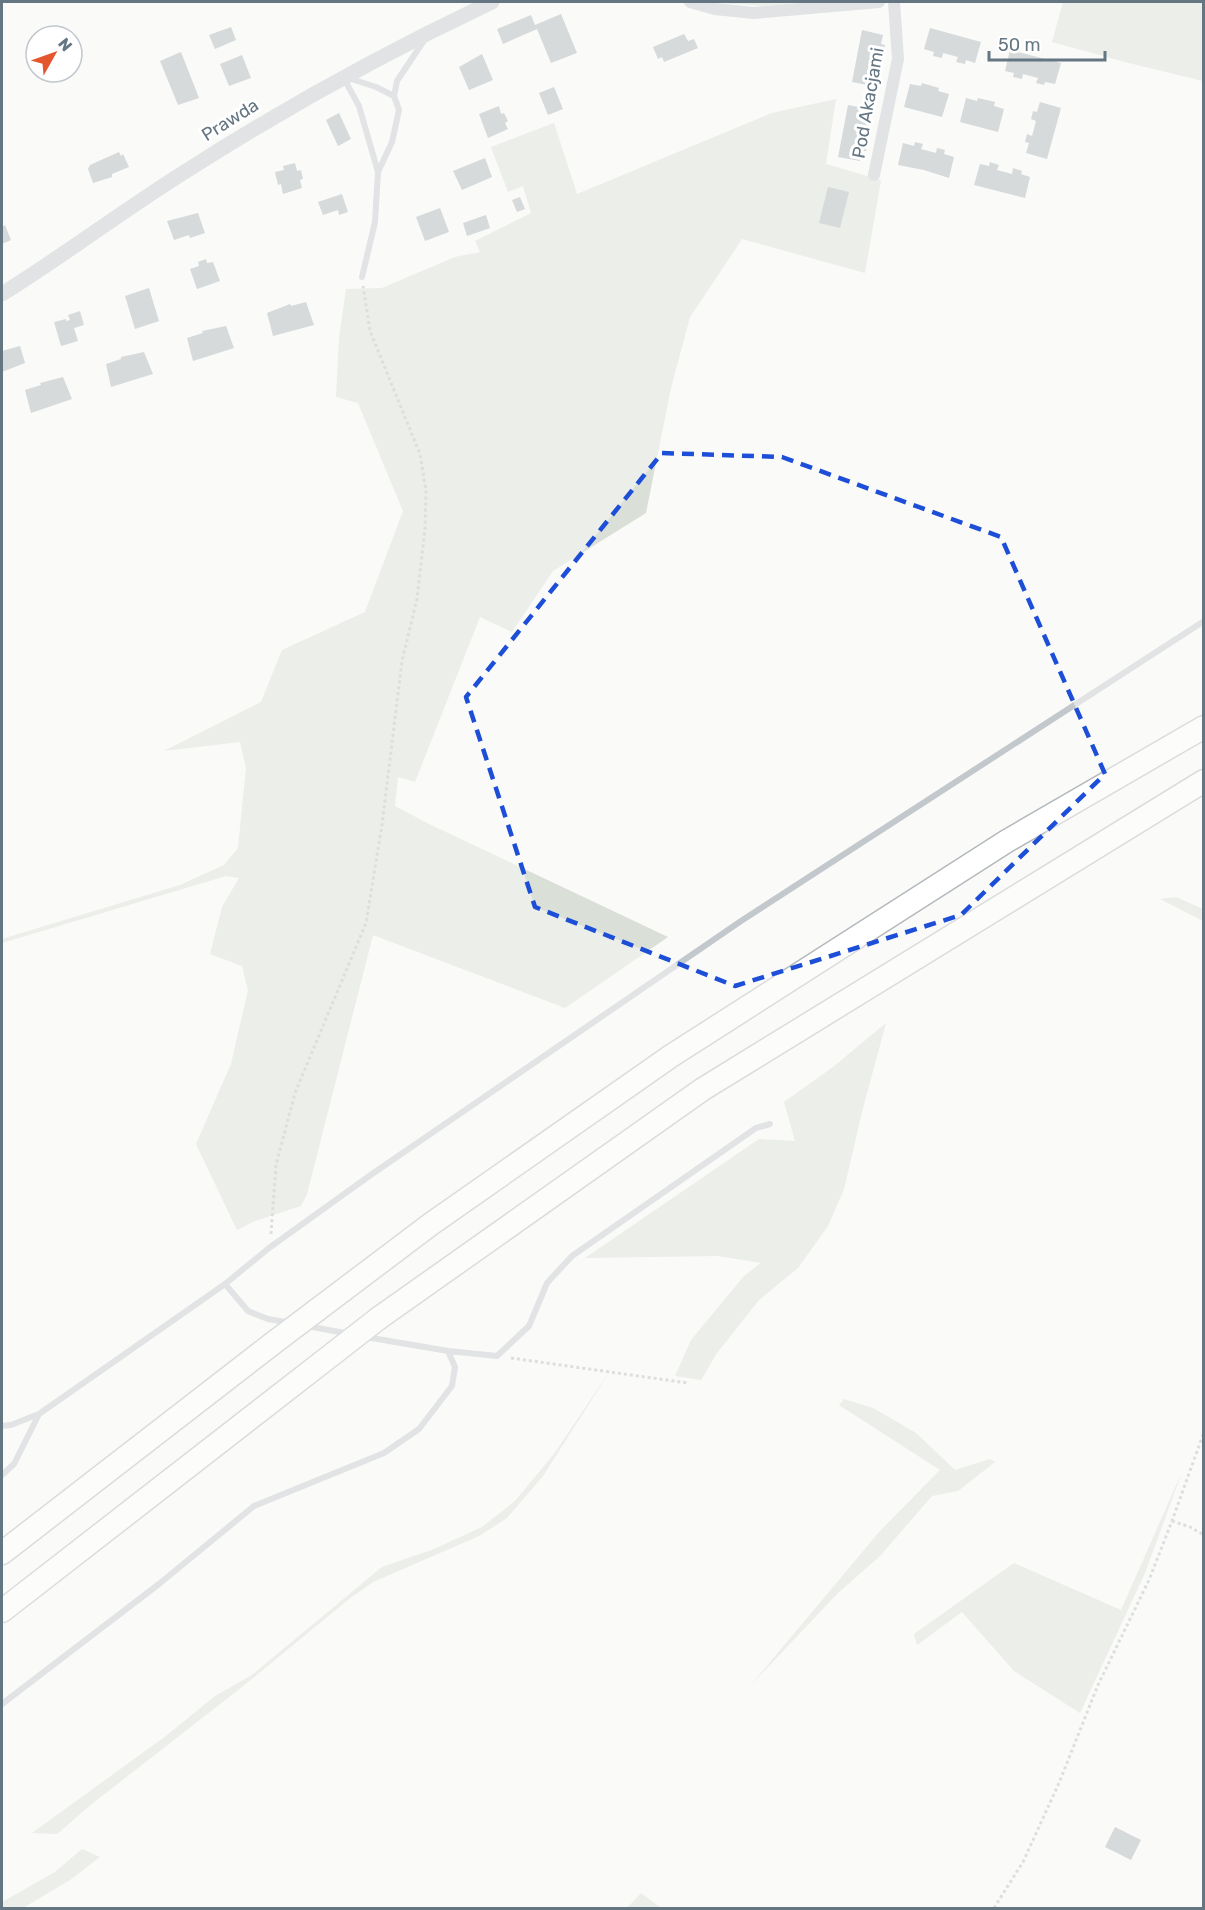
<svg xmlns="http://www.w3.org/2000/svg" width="1205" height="1910" font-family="Rubik,sans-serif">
  <rect width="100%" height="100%" fill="#fafaf8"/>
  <path fill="#dadfd7" d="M705,2H807L764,6Z
    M1063,2H1203V81L1129,63L1052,42Z
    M836,99L826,164L881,180L865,273L742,239L690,317L671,388L646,513L553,571L512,632L480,617L415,782L398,777L395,806L429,824L668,937L565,1008L373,935L307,1194L301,1206L255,1221L237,1230L196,1144L231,1064L248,990L242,966L210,954L222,907L239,878L226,876L2,943V939L180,885L224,865L238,848L246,768L240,742L164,751L261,702L282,650L365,612L403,511L358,403L336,397L339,338L346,289L382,288L455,257L480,252L475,241L531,213L523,186L508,192L491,147L554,123L577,194L772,113Z
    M1176,897L1203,909V921L1160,899Z
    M886,1023L863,1108L844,1189L828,1226L798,1268L759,1300L717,1353L701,1380L675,1376L691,1340L744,1276L761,1263L718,1256L585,1258L759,1139L795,1141L784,1102L833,1067Z
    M612,1368L543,1476L507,1518L479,1536L373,1582L349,1599L242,1687L93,1803L57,1834L32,1833L166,1736L215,1696L252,1675L382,1567L434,1549L482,1527L515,1501L554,1454Z
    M844,1399L873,1408L916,1433L955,1470L990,1459L995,1462L958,1491L932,1496L880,1556L838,1593L751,1685L880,1531L940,1470L839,1405Z
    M1182,1472L1145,1573L1080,1713L1014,1671L962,1612L917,1645L914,1634L1014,1563L1121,1610Z
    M82,1849L100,1857L70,1880L23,1908H2V1902L55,1872Z
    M641,1893L661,1908H627Z"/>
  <path fill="#aab3b9" d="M561,14L577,53L551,63L537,29L503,44L497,29L531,15L535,25Z
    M231,27L236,40L215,49L209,35Z
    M930,28L981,42L975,63L966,60L965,64L956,62L958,57L943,53L942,58L933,56L934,52L924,49Z
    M862,30L883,35L881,44L885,45L884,54L878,52L875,68L881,69L879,77L875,76L873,86L852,82Z
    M684,34L688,41L694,39L698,48L664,62L662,57L658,59L653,47Z
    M1010,50L1061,63L1055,84L1045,82L1044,85L1036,83L1038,78L1023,74L1022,79L1013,77L1014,73L1005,71Z
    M181,52L199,98L178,105L160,61Z
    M482,54L493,80L469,90L459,67Z
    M242,55L251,78L229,86L220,64Z
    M922,83L939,88L938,91L949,94L942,117L904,107L910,84L921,86Z
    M554,87L563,109L548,115L539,93Z
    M966,98L977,101L978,98L995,102L994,106L1004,109L998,132L960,122Z
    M1040,102L1061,108L1047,159L1026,153L1029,143L1025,142L1027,134L1032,136L1036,121L1031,119L1033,111L1037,112Z
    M848,105L869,109L868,119L871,120L870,128L865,127L862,142L867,143L866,151H862L860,161L838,157Z
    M499,106L501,114L504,113L508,121L505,123L508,129L488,138L479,114Z
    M339,113L351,139L338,146L326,120Z
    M915,142L923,144L921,149L936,153L937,148L945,150L944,154L954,157L949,178L924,170L898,165L903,143L914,146Z
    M119,152L121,156L123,154L129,167L112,174V177L93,183L88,169L90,165Z
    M485,158L492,177L462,190L453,171Z
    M990,162L999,165L997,170L1012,174L1013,168L1022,171L1021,174L1030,177L1025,198L974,185L980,164L989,166Z
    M295,163L297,171L301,170L303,179L300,180L302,188L283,194L281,184L278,185L275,172L284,170L283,166Z
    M828,187L849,192L840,228L819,223Z
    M342,194L348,212L339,215L338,210L323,215L318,202Z
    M520,197L525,209L517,212L512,200Z
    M440,208L449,232L425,241L416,217Z
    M198,213L205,233L190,238L189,235L174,240L167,221Z
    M486,215L490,228L467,236L463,223Z
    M5,225L11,240L2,244V227Z
    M206,259L207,263L213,262L220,281L197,289L190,269L199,266L198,262Z
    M149,288L159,321L135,329L125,296Z
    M306,302L314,325L273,336L267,313L290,304L291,306Z
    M80,311L84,325L74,328L78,341L61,346L54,322L66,319V321L70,320L68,315Z
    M226,326L234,348L193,361L187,338L203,333L202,331Z
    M20,346L25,363L2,372V351Z
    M144,352L153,374L111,387L106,364L121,359V357Z
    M63,377L72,399L31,413L25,390L41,385L40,383Z
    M1115,1827L1141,1840L1131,1860L1105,1847Z"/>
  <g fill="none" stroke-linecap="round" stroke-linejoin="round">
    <defs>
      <path id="motorway" d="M317,1310L431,1224L671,1056L1007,841L1204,727
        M379,1318L703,1089L1204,781
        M2,1553L272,1344
        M2,1611L334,1353"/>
    </defs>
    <use href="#motorway" stroke="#b4b9bd" stroke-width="25"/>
    <path stroke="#bbbfc2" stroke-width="3" stroke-dasharray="3 3" stroke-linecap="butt" d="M271,1234L276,1165L295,1093L366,923L382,825L402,661L417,599L425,529L426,490L420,454L370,331L363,286
      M511,1358L688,1383
      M1172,1521L1190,1527L1204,1535
      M994,1908L1023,1862L1059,1783L1098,1685L1149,1580L1172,1521L1204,1432"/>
    <path stroke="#c3c8cc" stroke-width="6" d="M343,77L359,106L378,172L375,222L362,277
      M348,78L376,87L394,96L399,110L392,142L378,172
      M394,96L397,81L425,39
      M225,1284L248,1311L268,1319L291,1323
      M307,1326L350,1334
      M366,1337L448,1351L497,1356L529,1326L547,1283L572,1256L756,1128L770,1124
      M2,1426L11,1425L39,1414
      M2,1475L14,1464L39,1414L225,1284L269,1248L372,1174L741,921L1204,621
      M2,1704L159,1584L254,1506L384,1453L419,1429L452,1386L455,1367L448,1351"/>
    <path stroke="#c3c8cc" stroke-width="12" d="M690,2L715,9L754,13L879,2
      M874,175L898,59L894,2"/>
    <path stroke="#c3c8cc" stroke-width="15" d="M2,294C63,256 121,212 183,173C283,109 386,52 492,2"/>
    <use href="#motorway" stroke="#fff" stroke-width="22"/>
    <defs>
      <path id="motorway-bridge" d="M272,1344L317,1310
        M334,1353L379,1318"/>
    </defs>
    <use href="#motorway-bridge" stroke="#b4b9bd" stroke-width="25" stroke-linecap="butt"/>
    <use href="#motorway-bridge" stroke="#fff" stroke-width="22"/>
  </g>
  <path d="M0 0H1205V1910H0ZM662,453L782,457L1001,537L1105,774L961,915L735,986L535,907L466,697Z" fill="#fafaf8" fill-opacity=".55" fill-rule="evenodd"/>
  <path fill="none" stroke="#1d4ed8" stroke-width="4.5" stroke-dasharray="12 8" stroke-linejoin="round" d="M662,453L782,457L1001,537L1105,774L961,915L735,986L535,907L466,697Z"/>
  <g text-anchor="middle" stroke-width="6" stroke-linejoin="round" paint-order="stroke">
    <g font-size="18" fill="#657683" stroke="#fff">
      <text transform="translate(868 103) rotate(-80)" y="6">Pod Akacjami</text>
      <text transform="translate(230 120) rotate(-32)" y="6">Prawda</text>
    </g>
  </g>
  <rect width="1205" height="1910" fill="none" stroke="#657683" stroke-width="6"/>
  <g transform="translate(54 54) rotate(50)"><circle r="28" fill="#ffffff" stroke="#c1c8cd" stroke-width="1.5"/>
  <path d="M0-4.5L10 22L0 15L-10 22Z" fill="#e4572e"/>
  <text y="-9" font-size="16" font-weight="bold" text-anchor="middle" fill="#657683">N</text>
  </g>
  <path d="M989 51v9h116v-9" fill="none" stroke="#657683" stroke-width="3"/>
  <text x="998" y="51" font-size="18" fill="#657683" stroke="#ffffff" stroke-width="4.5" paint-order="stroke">50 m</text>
</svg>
